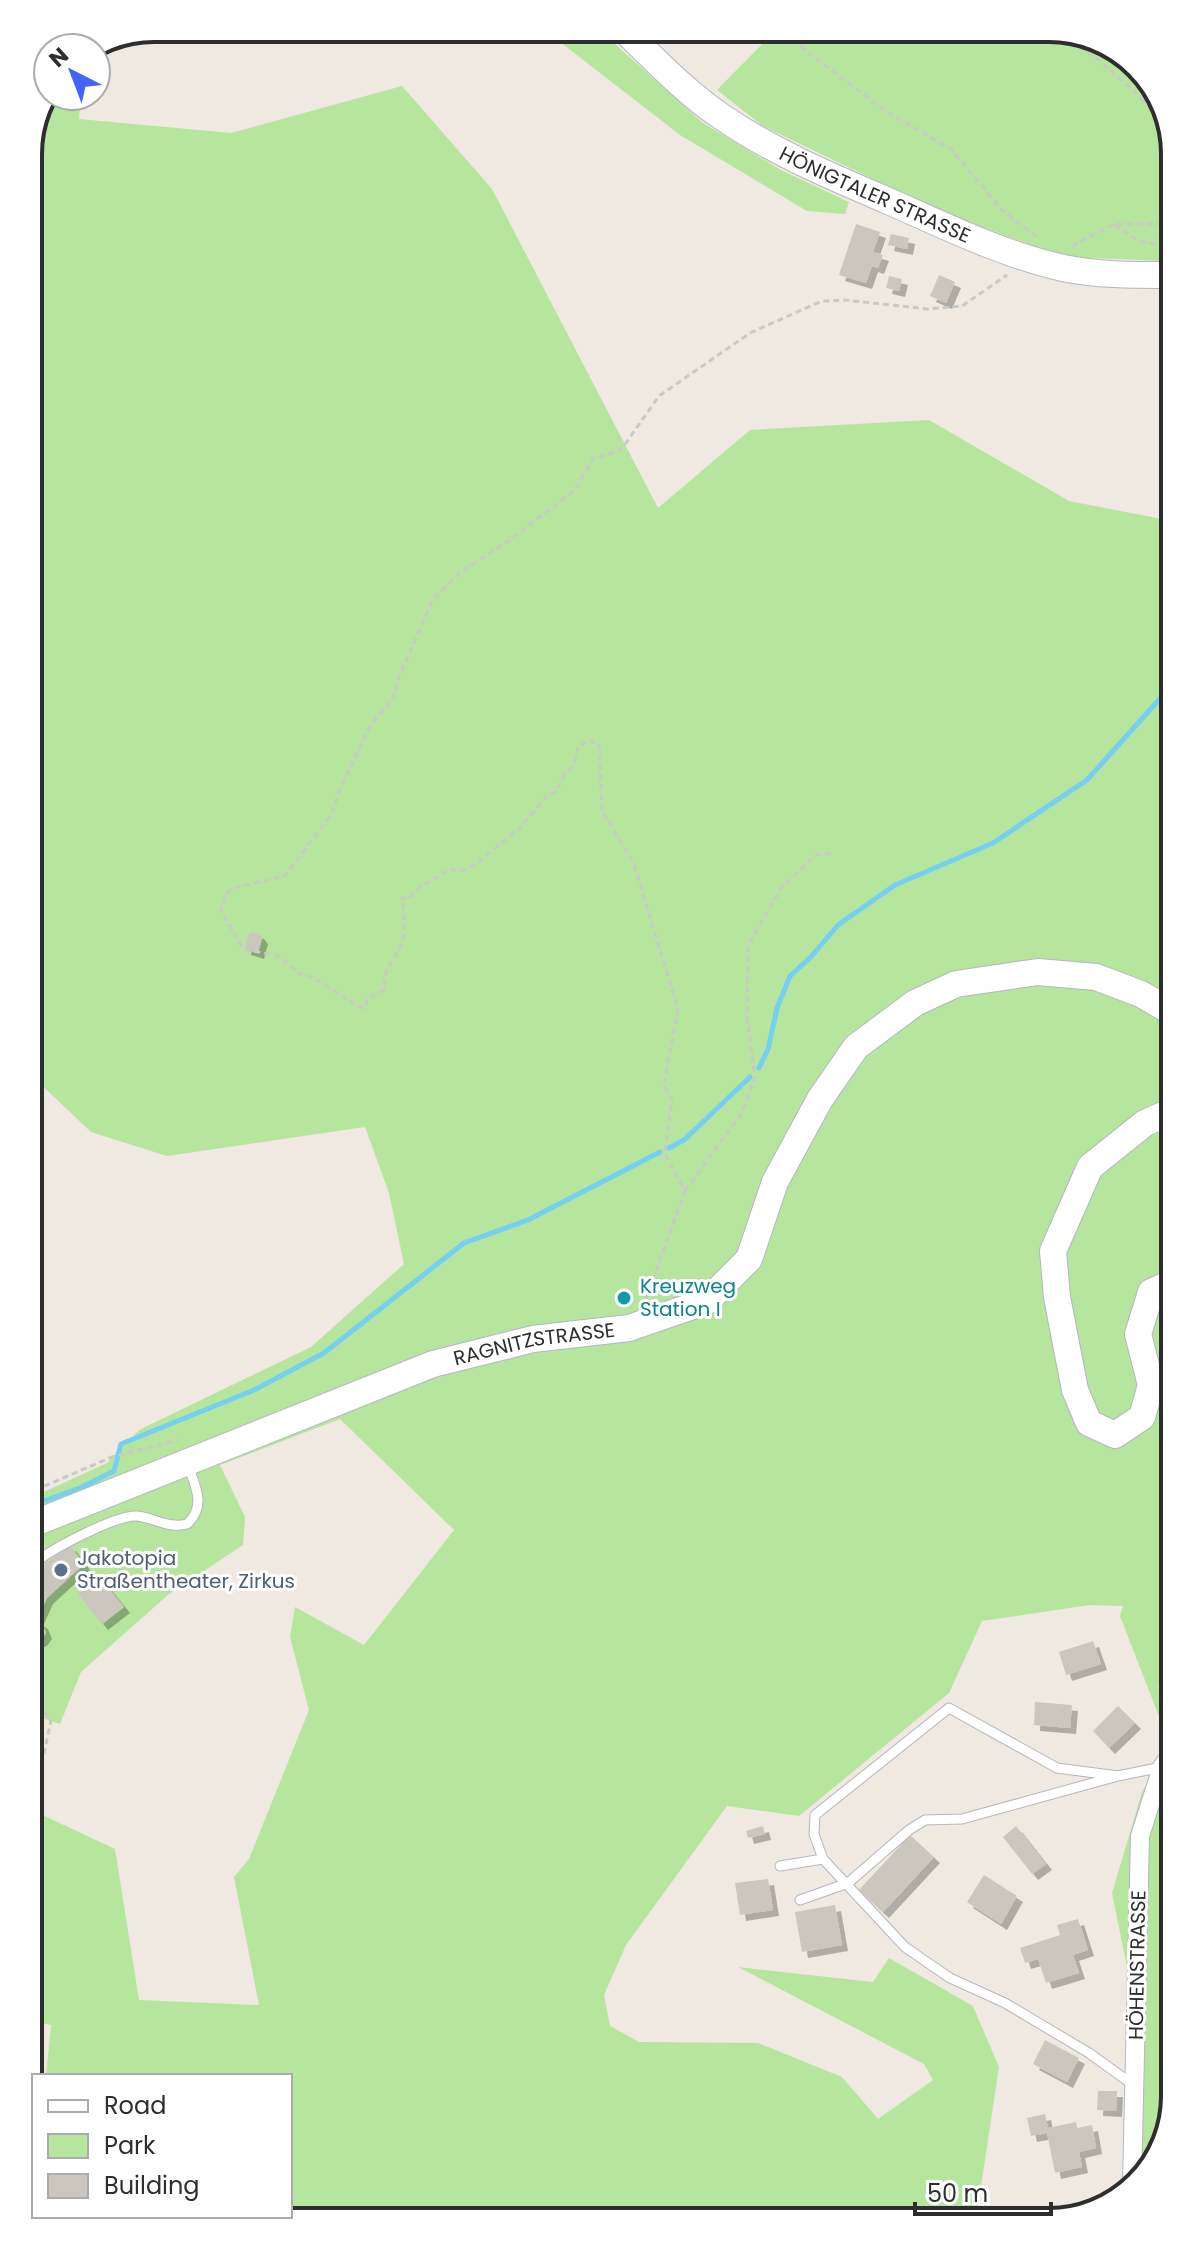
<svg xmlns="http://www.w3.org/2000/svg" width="1203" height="2250" font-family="Poppins,sans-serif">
  <defs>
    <filter id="shadow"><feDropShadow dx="6" dy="6" stdDeviation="0" flood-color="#0004"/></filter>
  </defs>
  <rect width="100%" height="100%" fill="#efe9e1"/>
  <path fill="#b6e59e" d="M552,28H597L703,123L781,170L849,202L845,214L807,211L680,135L551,35Z
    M778,28H1058L1119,49L1165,105L1166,261L1063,257L937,210L763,126L717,90Z
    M402,86L492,189L658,508L750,430L929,420L1069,501L1167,520L1173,1728L1160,1719L1120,1616L1123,1606L1090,1605L982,1621L949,1693L799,1816L727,1806L626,1945L604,1995L610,2026L639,2042L758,2043L842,2077L878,2119L933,2080L924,2064L738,1967L873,1982L889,1958L973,2006L999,2067L977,2213L146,2222L129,2216H290V2076H46L51,2025L37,2022L36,1812L115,1849L139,2000L259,2005L234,1877L249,1859L309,1710L290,1637L295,1607L364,1645L454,1530L340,1419L220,1465L245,1517L243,1545L169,1594L81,1672L60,1724L36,1716L35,1496L107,1463L139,1430L311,1347L404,1264L389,1193L365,1127L167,1156L91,1132L33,1077L28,146L51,96H81L79,119L231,133Z
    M1173,1742L1175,2097L1154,2166L1140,2177L1143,2046L1112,1893L1142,1792Z"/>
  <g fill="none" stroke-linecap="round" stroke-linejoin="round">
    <path stroke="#75cff0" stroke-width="5" d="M759,1068L768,1049L777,1008L790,976L810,958L838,925L895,885L993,843L1087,780L1165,693
      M669,1148L684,1140L750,1077
      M35,1504L80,1488L114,1471L121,1444L254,1390L324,1353L464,1243L528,1220L660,1152"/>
  </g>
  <path fill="#cbc7bf" filter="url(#shadow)" d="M856,224L880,232L873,252L883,255L878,268L872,266L866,283L839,275Z
    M891,234L909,238L907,249L888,245Z
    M939,275L955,282L946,303L930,296Z
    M889,276L902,279L899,291L886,288Z
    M252,932L258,933L262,938L258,953L245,949L248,935Z
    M70,1545L84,1564L47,1598L37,1620L42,1623L46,1633L41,1640L35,1642V1577L41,1571L39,1568Z
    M99,1576L124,1607L102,1624L78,1594Z
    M1093,1641L1101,1664L1066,1675L1059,1652Z
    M1173,1653V1691L1157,1682Z
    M1035,1702L1072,1705L1070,1728L1034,1725Z
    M1118,1706L1135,1723L1109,1748L1093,1731Z
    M763,1826L765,1834L748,1838L746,1831Z
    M1016,1826L1046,1864L1032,1874L1003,1837Z
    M910,1835L934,1857L883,1912L859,1890Z
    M984,1875L1017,1896L1001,1924L967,1902Z
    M768,1879L773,1910L740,1915L735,1883Z
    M835,1905L842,1945L802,1952L795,1912Z
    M1078,1919L1088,1950L1073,1955L1079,1973L1046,1983L1038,1959L1025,1963L1020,1948L1060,1935L1057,1925Z
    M1045,2040L1079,2058L1067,2082L1033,2064Z
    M1098,2091H1117L1116,2111L1097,2110Z
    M1045,2114L1048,2128L1076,2122L1077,2128L1092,2125L1096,2148L1079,2152L1082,2167L1055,2173L1047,2133L1031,2136L1027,2118Z
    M1086,2206L1087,2212L1059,2213V2211Z"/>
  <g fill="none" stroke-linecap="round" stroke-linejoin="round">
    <defs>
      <path id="lane" d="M35,1563C51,1549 118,1514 137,1516C155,1518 169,1529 187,1524C207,1506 195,1485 187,1463
        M1118,1776L1057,1768L949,1708L815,1815L814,1834L823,1859L905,1947L950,1978L1005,2003L1089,2053L1132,2084
        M780,1866L823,1859
        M800,1900L848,1883L909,1830L925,1820L962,1819L1118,1776L1162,1767"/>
      <path id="street" d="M1132,2184L1140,1836L1162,1767L1173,1752"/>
      <g id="secondary">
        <path id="s1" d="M622,28C654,59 685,92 722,117C773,152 830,176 886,200C943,225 1001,254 1063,268C1097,275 1132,275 1166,275"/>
        <path d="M1170,1112L1145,1123L1090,1167L1053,1251L1057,1297L1075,1390L1089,1423L1115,1435L1142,1417L1151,1385L1138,1334L1151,1292L1171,1283"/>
        <path id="s2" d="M35,1523L433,1364L533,1339L629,1328L707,1301L749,1259L775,1182L820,1099L856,1047L915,1003L956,984L1038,972L1096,977L1141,994L1170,1011"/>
      </g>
    </defs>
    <use href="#lane" stroke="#b4b7c1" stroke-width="11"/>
    <use href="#street" stroke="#b4b7c1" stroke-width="20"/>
    <use href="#secondary" stroke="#b4b7c1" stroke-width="28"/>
    <path stroke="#c9c9c9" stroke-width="3" stroke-dasharray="6 4" stroke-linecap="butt" d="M776,28L886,111L952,150L1002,210L1038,238
      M1055,28C1096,57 1133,86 1165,125
      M1092,40L1099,59
      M1115,225L1138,241L1166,246
      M1072,246L1114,224H1160L1166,222
      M685,1191L741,1114L755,1078L747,1016L748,946L781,888L816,855L833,853
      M646,1299L685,1191L666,1156L665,1149L672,1100L664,1085L678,1009L634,864L602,811L599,745L590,740L578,747L574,764L564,775L556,792L548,795L518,830L476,864L465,870H449L421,887L408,899L402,898C405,916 407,932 399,949C389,968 385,965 384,990L367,999L366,1007L362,1008L310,976L300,974L279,956L243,949L221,911L226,894L234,888L285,876L331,815L341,787L370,726L393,699L399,677L432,601L459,573L503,545L574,491L593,459L621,450L659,396L750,333L822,301L845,300L928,309L962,306L1007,275
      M35,1490L112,1457L178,1440
      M36,1706L42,1708L51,1720L42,1763
      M143,2221L169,2222"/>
    <use href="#lane" stroke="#fff" stroke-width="9"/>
    <use href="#street" stroke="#fff" stroke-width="18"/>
    <use href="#secondary" stroke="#fff" stroke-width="26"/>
  </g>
  <circle fill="#0f9aa8" stroke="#fff" stroke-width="3" cx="624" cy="1298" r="8"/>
  <circle fill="#5c6f8a" stroke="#fff" stroke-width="3" cx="61" cy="1570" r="8"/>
  <g text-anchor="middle" stroke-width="6" stroke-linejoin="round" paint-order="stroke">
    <g font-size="20" fill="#2e2e2e" stroke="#fff">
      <text dy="7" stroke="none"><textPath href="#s1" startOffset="306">HÖNIGTALER STRASSE</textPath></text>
      <text dy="7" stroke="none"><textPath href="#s2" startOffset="532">RAGNITZSTRASSE</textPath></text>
      <text transform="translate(1137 1965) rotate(-89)" y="7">HÖHENSTRASSE</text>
    </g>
    <g font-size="20" fill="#0d838f" stroke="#fff" text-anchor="start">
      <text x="640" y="1293">Kreuzweg<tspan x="640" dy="23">Station I</tspan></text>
    </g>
    <g font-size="20" fill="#4e5e75" stroke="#fff" text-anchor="start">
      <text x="77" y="1565">Jakotopia<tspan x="77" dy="23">Straßentheater, Zirkus</tspan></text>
    </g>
  </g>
  <path d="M0 0H1203V2250H0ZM154 42H1049A112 112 0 0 1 1161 154V2096A112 112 0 0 1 1049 2208H154A112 112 0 0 1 42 2096V154A112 112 0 0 1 154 42Z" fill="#fff" fill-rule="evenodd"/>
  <path fill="none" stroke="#2e2e2e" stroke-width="4" d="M154 42H1049A112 112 0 0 1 1161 154V2096A112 112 0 0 1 1049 2208H154A112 112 0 0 1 42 2096V154A112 112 0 0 1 154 42Z"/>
  <rect x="32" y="2074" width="260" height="144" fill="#ffffff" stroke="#ababab" stroke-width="2"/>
  <rect x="48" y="2100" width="40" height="12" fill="#ffffff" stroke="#ababab" stroke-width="2"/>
  <text x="104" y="2114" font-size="24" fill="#2e2e2e">Road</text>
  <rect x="48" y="2134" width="40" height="24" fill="#b6e59e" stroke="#ababab" stroke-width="2"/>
  <text x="104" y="2154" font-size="24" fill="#2e2e2e">Park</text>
  <rect x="48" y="2174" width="40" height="24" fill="#cbc7bf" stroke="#ababab" stroke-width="2"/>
  <text x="104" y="2194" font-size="24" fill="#2e2e2e">Building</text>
  <g transform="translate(72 72) rotate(318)"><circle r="38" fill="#ffffff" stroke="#ababab" stroke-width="2"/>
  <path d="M0-6L14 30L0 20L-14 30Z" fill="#4264fb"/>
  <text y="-12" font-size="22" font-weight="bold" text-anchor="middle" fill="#2e2e2e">N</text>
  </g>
  <path d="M915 2202v12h136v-12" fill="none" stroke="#2e2e2e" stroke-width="4"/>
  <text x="927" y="2202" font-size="24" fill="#2e2e2e" stroke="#ffffff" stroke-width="6" paint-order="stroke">50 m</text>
</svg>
